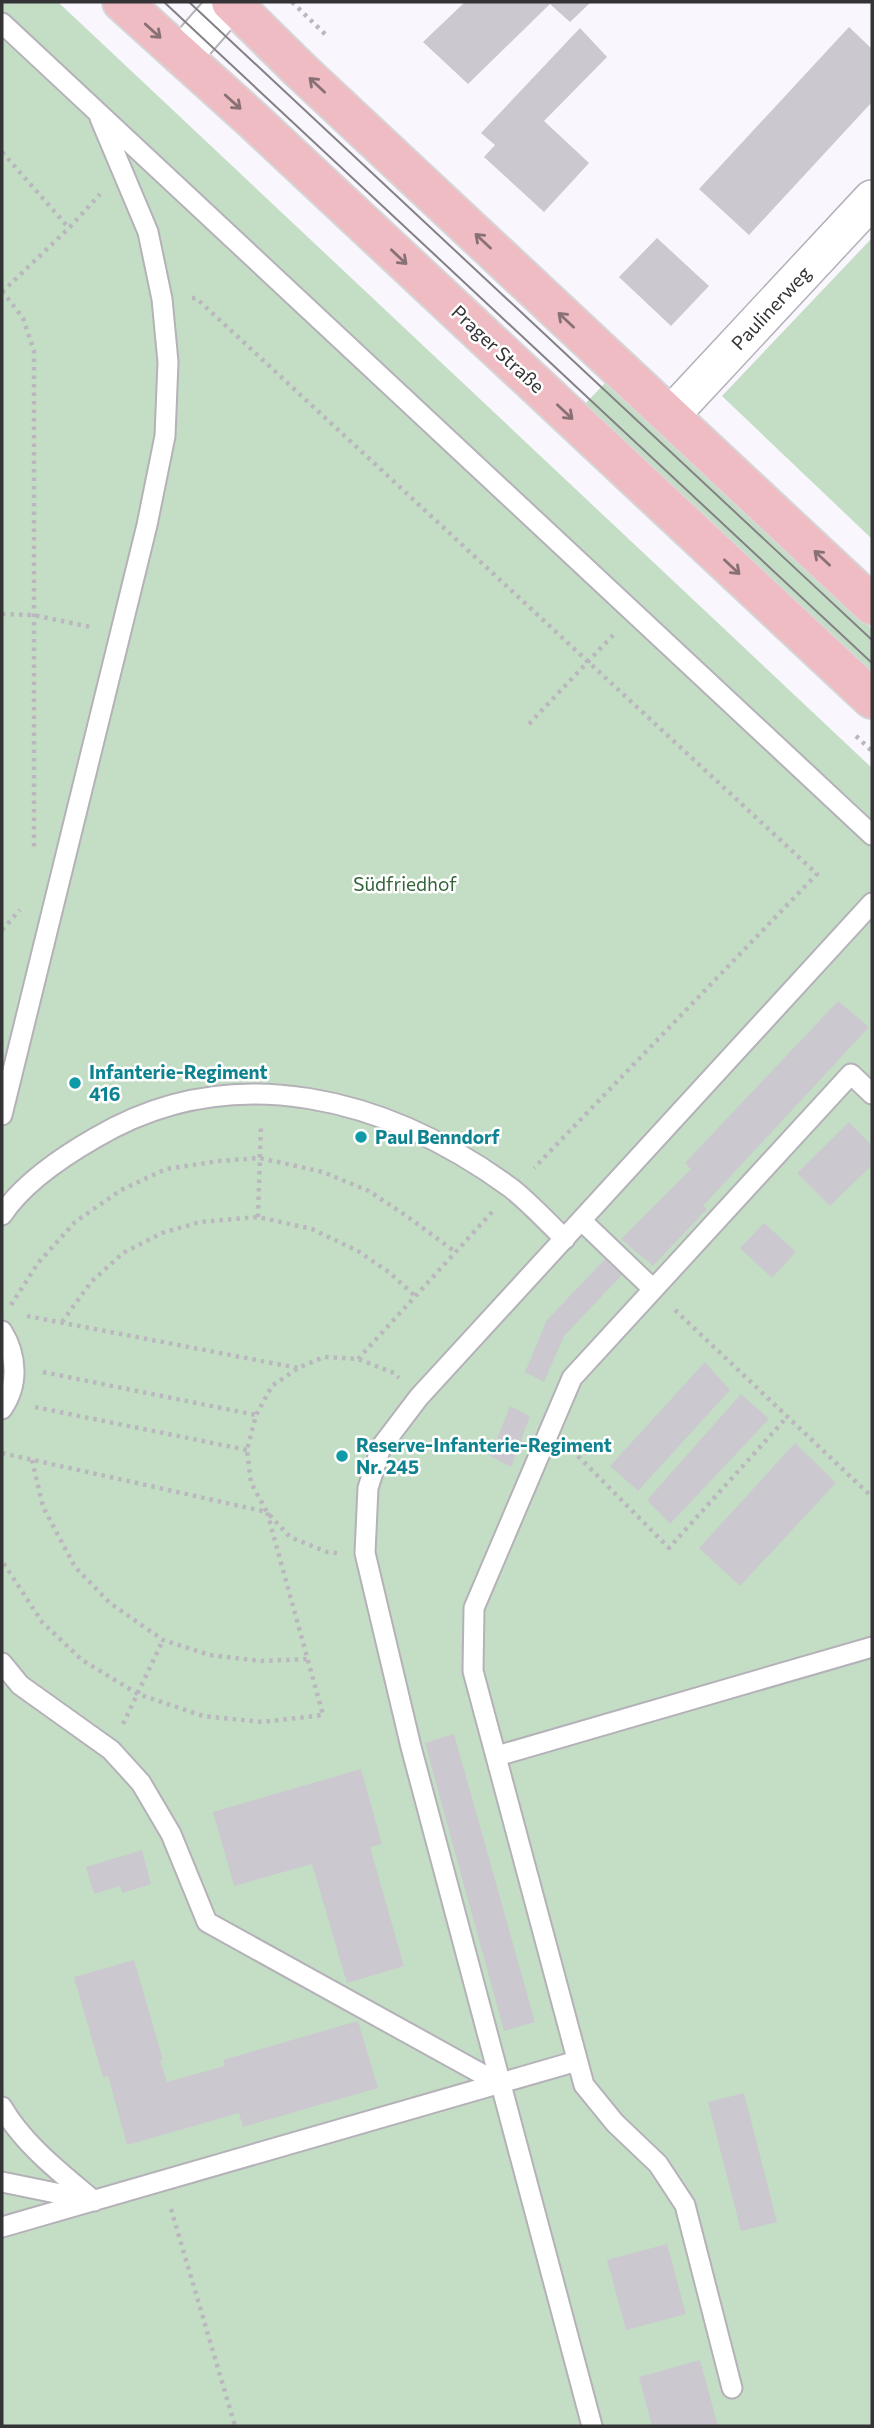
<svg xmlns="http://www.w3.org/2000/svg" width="874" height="2428" font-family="Commissioner,sans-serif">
  <rect width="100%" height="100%" fill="#f9f6fd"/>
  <path fill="#c4dec5" d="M2,2H58L872,768V2426H2Z
    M872,238V539L722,396Z
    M606,382L872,629V677L582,407Z"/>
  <path fill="#cbc8cf" d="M465,2H591L570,22L550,4L468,84L423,42Z
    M849,27L872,49V102L749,235L699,189Z
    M580,28L607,57L544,121L589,163L544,212L484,157L495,145L481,133Z
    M657,238L709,286L671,326L619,277Z
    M838,1001L869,1027L703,1206L707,1209L653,1266L621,1239L691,1169L685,1163Z
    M849,1122L872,1146V1165L830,1206L797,1173Z
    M764,1223L796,1252L772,1278L740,1248Z
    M606,1258L622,1275L564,1336L544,1382L525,1372L547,1320Z
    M705,1362L730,1390L638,1491L610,1466Z
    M741,1394L769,1419L670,1524L647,1500Z
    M510,1406L530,1416L511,1467L490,1456Z
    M795,1443L836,1483L740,1586L699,1548Z
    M454,1734L535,2022L504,2031L425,1743Z
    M361,1769L382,1844L370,1847L404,1966L347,1983L312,1864L234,1886L213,1812Z
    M142,1850L151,1884L122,1893L120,1886L94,1894L86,1867Z
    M134,1960L163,2060L160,2061L167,2082L225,2066L223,2060L358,2021L378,2088L243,2127L239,2113L127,2145L108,2076L103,2077L74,1977Z
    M744,2093L777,2222L741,2231L708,2102Z
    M667,2244L686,2314L626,2330L607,2260Z
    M700,2360L718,2426H652L639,2377Z"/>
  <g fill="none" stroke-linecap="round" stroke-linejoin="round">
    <defs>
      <path id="lane" d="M2,23L872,835
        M2,1115L147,525L165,436L168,362L162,299L148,232L100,118
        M2,1215C23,1183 62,1157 95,1138C233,1056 388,1098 511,1188C530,1203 547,1222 565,1239
        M582,1221L653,1289
        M2,1331C17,1355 19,1385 2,1409
        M2,1663L20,1685L111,1750L141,1783L171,1834L207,1922L500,2084
        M497,1756L872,1647
        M2,2107C24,2145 61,2173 94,2201
        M2,2182L90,2200
        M2,2227L577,2061
        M732,2388L685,2205L658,2164L615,2123L584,2085L473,1671L474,1608L572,1378L851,1074L872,1094
        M592,2426L411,1747L365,1553L368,1488L381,1447L419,1397L872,903"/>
      <path id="street" d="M670,416L872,199"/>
      <path id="secondary" d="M182,56L229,2"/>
      <path id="primary" d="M122,2L255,122L872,699
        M231,2L300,70L872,605"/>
    </defs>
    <use href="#lane" stroke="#b4b1b8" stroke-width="23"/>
    <use href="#street" stroke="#b4b1b8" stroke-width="40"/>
    <use href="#secondary" stroke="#b4b1b8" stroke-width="42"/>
    <use href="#primary" stroke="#d6d6d7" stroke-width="42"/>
    <path stroke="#bab8be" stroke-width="4.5" stroke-dasharray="3.5 5" stroke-linecap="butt" d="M292,2L328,37
      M2,152L69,228
      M2,291L23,318L34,351V849
      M2,292L69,228L100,194
      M192,298H196L817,874L534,1168
      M2,614L33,615L91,627
      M529,724L615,633
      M856,736L872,751
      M2,930L20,910
      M258,1217L261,1125
      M11,1305L38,1263L75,1222L121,1190L166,1169L219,1161L260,1158L323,1172L369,1191L408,1217L454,1251
      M675,1310L872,1497
      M27,1316L298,1368
      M62,1322L91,1282L123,1253L162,1233L200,1222L258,1217L312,1229L358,1251L390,1273L415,1296
      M358,1359L494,1210
      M43,1372L256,1415
      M35,1407L247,1450
      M572,1450L669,1548L787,1417
      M2,1453L267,1512L323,1715L262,1722L203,1716L138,1694L82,1660L42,1622L2,1561
      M32,1460L43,1507L75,1567L110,1603L163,1640L210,1655L261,1661L307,1659
      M337,1553L327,1552L290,1537L267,1512L251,1483L247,1450L256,1415L272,1386L298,1368L324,1357L358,1359L394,1373L399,1378
      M123,1724L163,1640
      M171,2209L235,2426"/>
    <use href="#lane" stroke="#fff" stroke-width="19"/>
    <use href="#street" stroke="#fff" stroke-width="37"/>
    <use href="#secondary" stroke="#fff" stroke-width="38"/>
    <use href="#primary" stroke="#eebcc2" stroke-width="38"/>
    <path stroke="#838186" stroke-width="2" d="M164,2L872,663
      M189,2L872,640"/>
  </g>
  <defs><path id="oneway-shaft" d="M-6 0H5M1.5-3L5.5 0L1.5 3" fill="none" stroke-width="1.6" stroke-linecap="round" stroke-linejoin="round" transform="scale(1.75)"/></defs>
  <g stroke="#887175">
    <use href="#oneway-shaft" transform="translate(153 31) rotate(42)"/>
    <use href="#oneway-shaft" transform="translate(317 85) rotate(-137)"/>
    <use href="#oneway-shaft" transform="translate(233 102) rotate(42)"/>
    <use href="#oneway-shaft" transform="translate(483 241) rotate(-137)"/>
    <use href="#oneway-shaft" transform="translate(399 257) rotate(43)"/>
    <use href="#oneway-shaft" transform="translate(566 320) rotate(-137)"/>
    <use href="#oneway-shaft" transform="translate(565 412) rotate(43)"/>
    <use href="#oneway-shaft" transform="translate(822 558) rotate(-137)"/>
    <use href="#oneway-shaft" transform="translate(732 567) rotate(43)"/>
  </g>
  <g fill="#0f9aa8" stroke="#fff" stroke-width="2.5">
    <circle cx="75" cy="1083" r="7"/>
    <circle cx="361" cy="1137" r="7"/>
    <circle cx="342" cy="1456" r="7"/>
  </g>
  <g text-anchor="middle" stroke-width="5" stroke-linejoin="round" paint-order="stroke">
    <g font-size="19" fill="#343336" stroke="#fff">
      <text transform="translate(771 308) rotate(-47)" y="7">Paulinerweg</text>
      <text transform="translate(498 349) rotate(43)" y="7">Prager Straße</text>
    </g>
    <g font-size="19" fill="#326338" stroke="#fff">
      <text x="405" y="891">Südfriedhof</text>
    </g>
    <g font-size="19" font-weight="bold" fill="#0d838f" stroke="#fff" text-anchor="start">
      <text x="89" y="1079">Infanterie-Regiment<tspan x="89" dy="22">416</tspan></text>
      <text x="375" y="1144">Paul Benndorf</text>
      <text x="356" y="1452">Reserve-Infanterie-Regiment<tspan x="356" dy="22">Nr. 245</tspan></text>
    </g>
  </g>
  <rect width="874" height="2428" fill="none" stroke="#343336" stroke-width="7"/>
</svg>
